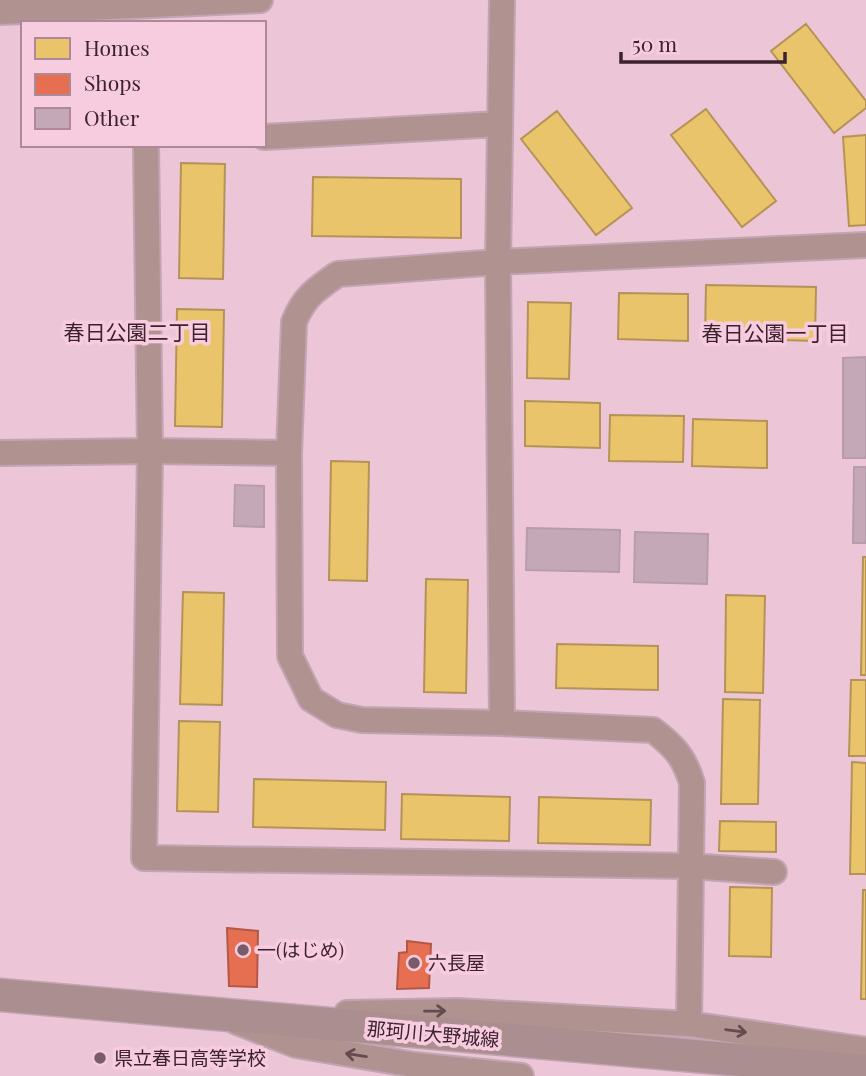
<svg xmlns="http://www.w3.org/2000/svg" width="866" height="1076" font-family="'Playfair Display','Noto Sans JP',serif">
  <rect width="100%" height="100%" fill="#ecc5d6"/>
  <path fill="#e9c46a" stroke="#b59358" stroke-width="2" d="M806,24L866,101V108L834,133L771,51Z
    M706,109L776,201L742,227L671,135Z
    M557,111L632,208L596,235L521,139Z
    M866,135V225L849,226L843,137Z
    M181,163L225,164L223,279L179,278Z
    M313,177L461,179V238L312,236Z
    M706,285L816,287L815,341L705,338Z
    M619,293L688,294V341L618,339Z
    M528,302L571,303L569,379L527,378Z
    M177,309L224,310L222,427L175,426Z
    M525,401L600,403V448L525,446Z
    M610,415L684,416L683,462L609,461Z
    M693,419L767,421V468L692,466Z
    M331,461L369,462L367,581L329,580Z
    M863,557H866V675H861Z
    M426,579L468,580L466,693L424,692Z
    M183,592L224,593L222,705L180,704Z
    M726,595L765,596L763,693L725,692Z
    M557,644L658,646V690L556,688Z
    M851,680H866V756H849Z
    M723,699L760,700L758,804H721Z
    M179,721L220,722L218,812L177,811Z
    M852,762L866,763V874H850Z
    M254,779L386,782L385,830L253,827Z
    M402,794L510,797L509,841L401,839Z
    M539,797L651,800L650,845L538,843Z
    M720,821L776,822V852L719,851Z
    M730,887L772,888L771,957L729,956Z
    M863,890H866V999H861Z"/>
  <path fill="#e76f51" stroke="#b45846" stroke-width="2" d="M227,928L258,931L257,987L229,986Z
    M407,941L431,944L429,988L397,989L399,953L407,952Z"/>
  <path fill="#c4a8b8" stroke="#b79cac" stroke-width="2" d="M866,357V458H843V358Z
    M854,467H866V543H853Z
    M235,485L264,486V527L234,526Z
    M527,528L620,530L619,572L526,570Z
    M635,532L708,534L707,584L634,582Z"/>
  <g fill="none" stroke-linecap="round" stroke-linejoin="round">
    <defs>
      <path id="minor" d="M502,0L498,262L502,723
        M0,12L260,0
        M264,137L499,124
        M146,145L150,451L144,858L690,866L774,872
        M0,453L150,451L289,453
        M347,1013L457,1011L689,1024L866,1050
        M237,1022L296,1045L415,1065L521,1076
        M689,1024L692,783C684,757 675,747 653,730L502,723L362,720L337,715L311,699L290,656L289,453L294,322C304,297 316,289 338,274L498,262L866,245"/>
      <path id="major" d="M0,995L866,1071"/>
    </defs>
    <use href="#minor" stroke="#c2a4b2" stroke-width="28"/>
    <use href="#major" stroke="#c2a4b2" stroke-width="35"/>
    <use href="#minor" stroke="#b09390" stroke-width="24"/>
    <use href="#major" stroke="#ab8e8f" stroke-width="32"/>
  </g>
  <defs><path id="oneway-shaft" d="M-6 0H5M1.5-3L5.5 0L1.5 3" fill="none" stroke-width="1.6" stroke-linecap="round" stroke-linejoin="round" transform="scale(1.75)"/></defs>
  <g stroke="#654a50">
    <use href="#oneway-shaft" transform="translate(435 1011) rotate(-1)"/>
    <use href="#oneway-shaft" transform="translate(736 1031) rotate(8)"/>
    <use href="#oneway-shaft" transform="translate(356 1055) rotate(-171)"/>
  </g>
  <g fill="#7a5b69" stroke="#f7ccde" stroke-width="2.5">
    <circle cx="243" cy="950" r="7"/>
    <circle cx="414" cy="963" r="7"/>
    <circle cx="100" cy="1058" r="7"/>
  </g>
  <g text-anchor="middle" stroke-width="7" stroke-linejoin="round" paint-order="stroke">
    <g font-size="19" fill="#3c222e" stroke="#f7ccde" text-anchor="start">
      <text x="257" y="957">一(はじめ)</text>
      <text x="428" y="970">六長屋</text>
      <text x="114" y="1065">県立春日高等学校</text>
    </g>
    <g font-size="19" fill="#3c222e" stroke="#f7ccde">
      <text transform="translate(433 1034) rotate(5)" y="7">那珂川大野城線</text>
    </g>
    <g font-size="21" fill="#3c222e" stroke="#f7ccde">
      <text x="137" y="340">春日公園二丁目</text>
      <text x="775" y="341">春日公園一丁目</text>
    </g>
  </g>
  <rect x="21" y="21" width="245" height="126" fill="#f7ccde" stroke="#ac8898" stroke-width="2"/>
  <rect x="35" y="38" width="35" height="21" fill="#e9c46a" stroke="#ac8898" stroke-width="2"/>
  <text x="84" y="56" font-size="21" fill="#3c222e">Homes</text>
  <rect x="35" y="74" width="35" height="21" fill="#e76f51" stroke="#ac8898" stroke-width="2"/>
  <text x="84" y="91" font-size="21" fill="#3c222e">Shops</text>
  <rect x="35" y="108" width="35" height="21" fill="#c4a8b8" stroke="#ac8898" stroke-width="2"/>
  <text x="84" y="126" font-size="21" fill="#3c222e">Other</text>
  <path d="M621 52v10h164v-10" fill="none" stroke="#3c222e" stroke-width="3.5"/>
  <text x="632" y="52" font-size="21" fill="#3c222e" stroke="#f7ccde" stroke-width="5" paint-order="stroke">50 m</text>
</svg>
